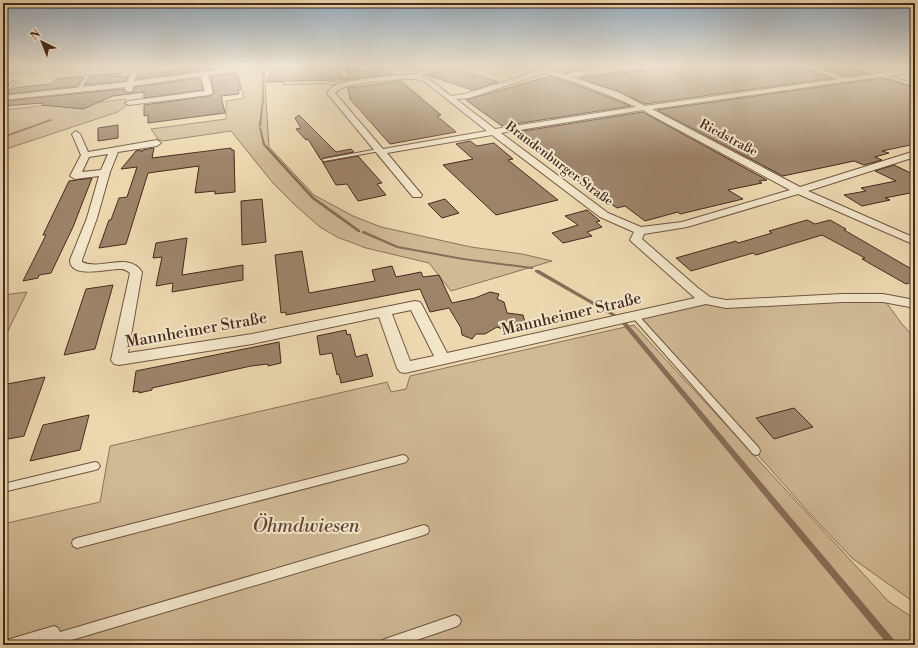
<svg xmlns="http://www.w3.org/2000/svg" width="918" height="648" font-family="'Libre Bodoni',serif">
  <rect width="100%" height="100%" fill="#ecd8af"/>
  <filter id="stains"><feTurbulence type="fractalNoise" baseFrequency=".005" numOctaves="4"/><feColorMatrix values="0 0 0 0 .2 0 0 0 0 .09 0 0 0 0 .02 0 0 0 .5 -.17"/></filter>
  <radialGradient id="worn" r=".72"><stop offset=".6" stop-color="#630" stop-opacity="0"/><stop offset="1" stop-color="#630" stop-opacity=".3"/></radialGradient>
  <path fill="#d0ba96" stroke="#8c725a" d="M3,66H106L3,76Z
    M153,66H213L150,73Z
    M234,66H265V84L269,147L314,195L353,216L381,227L471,247L522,254L552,261L451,291L429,263L366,248L337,237L320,227L295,205L273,183L231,131L163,141L158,139L151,129L226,119V101L244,98L237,73Z
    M126,99L127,105L118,112L3,150V110L85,101L84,104Z
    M27,292L3,341V295Z
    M883,298L902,324L915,338V603L852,558L811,515L636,317L706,300Z
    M634,325L889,602L915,619V645H3V524L100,502L110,446L387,382L391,392L406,389L410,376Z"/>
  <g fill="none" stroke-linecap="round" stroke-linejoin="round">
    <path fill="#886e58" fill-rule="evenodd" d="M263,66L264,67V99L261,126L260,127L259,126L262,99V67Z
      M51,119L53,120L3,138V136Z
      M259,127L261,128L265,144L314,197L360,230V232H358L312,199L263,145Z
      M362,231H364L398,246L463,258L532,267L534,268L532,269L463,260L397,248L362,233Z
      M535,270H539L620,317V318H616L535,272Z
      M625,322L627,323L896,642L897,645H888L623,325L622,324Z"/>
  </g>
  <path fill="#9d8469" stroke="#47291e" d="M221,66L230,67L136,79L138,75Z
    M275,66H338L343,78L349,77L347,66H357V70L386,68L393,74L348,80H324L266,82Z
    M408,66H439L419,72L408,68Z
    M544,66H592L595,68L569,72L566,73Z
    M649,66H667L679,73L683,71L676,66H803L832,78L645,104L620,92L579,78L655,69Z
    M818,66H845L868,73L845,76Z
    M452,67L498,82L472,90L427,75Z
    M121,73L115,77L128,76L126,81L84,85L90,76Z
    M235,73L241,89L238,90L239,94L221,96L225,113L148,123V115L144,116V105L210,96L214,93L210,76Z
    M83,76L78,86L6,94L13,88L51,84L56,79Z
    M550,76L590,90L631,106L502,126L466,100Z
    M200,78L203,90L144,98V92L113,96L83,109L42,105L43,103L3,106V101L124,89V91L130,93L134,91V87Z
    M883,78L915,88V144L882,151L889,153L875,157L882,160L864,165L854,161L783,176L657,110Z
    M401,81L441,115L437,116L456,132L390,144L350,99L348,88Z
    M643,112L650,116L767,180L759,181L762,183L728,190L743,199L680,214L678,212L645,221L625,206L617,208L511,133Z
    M299,115L336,152L351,149L354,152L324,158L321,160L308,139L306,140L296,129L301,128L295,118Z
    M118,125V138L98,141V128Z
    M470,141L477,146L494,143L513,159L508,160L558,200L496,215L443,165L473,159L456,144Z
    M154,148L152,158L231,148V150H234L235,192L215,194V191L195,193L199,166L148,173L126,244L99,248L109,220H111L119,198L127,197L137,167L121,169L136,151L141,150L142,152L143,150Z
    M358,156L382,183L377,184L386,195L358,201L347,184L336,185L322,161L324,162Z
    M894,165L915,175V192L885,198L890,200L862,206L844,195L866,191L861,188L896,181L875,171Z
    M92,178L73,227L51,273L39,275L38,278L23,281L46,235H43L69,181Z
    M262,199L266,242L242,245L241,201Z
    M445,199L459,213L442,218L428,204Z
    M587,210L600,221L596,222L602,227L587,232L592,236L563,243L552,233L578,225L565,216Z
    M807,220L815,224L830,220L846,229L844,230L915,271V281L906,284L862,259L865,258L822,235L756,255L753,253L691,271L676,258L736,241L738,243L772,233L769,231Z
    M187,238L182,275L243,265V280L172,292L173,283L156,286L162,257L153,258L156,243Z
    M302,251L309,293L375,281L372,270L392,266L396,277L421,272L423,277L439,275L452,303L475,298L490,292L499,294L497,299L504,302L507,313L523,315L526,326L513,333L497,327L485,334H476L472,339L462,335L461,328L449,308L430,312L420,289L286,315V312L281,313L275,255Z
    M113,285L95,349L64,355L86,289Z
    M346,330L347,335L350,334L356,357L367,354L373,376L341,383L339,374L337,375L332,353L320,355L317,336Z
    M279,342L281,363L268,366V364L251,366L152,388V390L139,393V391L133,392L136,371Z
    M45,377L24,436L3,440V394L7,384Z
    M794,408L813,427L774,439L756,418Z
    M89,415L80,450L30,461L43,425Z"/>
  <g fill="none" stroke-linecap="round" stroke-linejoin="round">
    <defs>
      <path id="lane" d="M445,66H451L422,75L417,78L414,77L420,73Z
        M668,66H673L682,71L679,72Z
        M879,73L915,84V86L878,75Z
        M86,75L89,76L78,92H76Z
        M13,81L16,82L3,95V92Z
        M324,81L348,84L346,85L324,83L285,84L283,83L285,82Z
        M378,149L380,150V151L324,161L322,160L324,159Z
        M634,315H638L759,448L760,451L759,454L756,455L753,454L634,319L633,317Z
        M403,455L406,456L408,459L406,462L403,463L77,548L73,546L72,543L73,540L77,538Z
        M95,462L98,463L100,466L98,469L95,470L3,492V484Z
        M424,525L428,527L429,530L428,533L424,535L55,645L48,644L46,640L30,645H4L6,641L10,639L54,626L58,628L60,632Z
        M455,615L459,617L461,621L459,625L455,627L402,645H379L381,641L385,639Z"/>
      <path id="street" d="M137,66H144L137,74L134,81L234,68L237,70L234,72L208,75L213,93L209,95L129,105L125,103L129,101L205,91L201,76L133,86V90L129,92L125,90L126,87L3,100V96L127,82L131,73Z
        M339,66H345L348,76L347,77H343Z
        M524,66H534L566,75L569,73L626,66H646L643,68L572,77L620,93L645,106L838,79L804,66H813L845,78L915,68V72L652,109L800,187L915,151V157L808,191L915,238V245L798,194L687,227L644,234L642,239L698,288L710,297L726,300L842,294H883L915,300V308L883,302H842L726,308L706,304L405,373L400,372L397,368L379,317L252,344L119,365L114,364L111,360L130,273C127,271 125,269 121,269C110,268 70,280 70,260L87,218L99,176L75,179L70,176L81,155L72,134L76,131L80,134L88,152L157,140L161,143L157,146L118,152L110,172L97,218L82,260V262C101,271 128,251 142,272L128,353L252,334L415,301L420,302L422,305L447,353L695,298L632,242L630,240L634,232L600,217L492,135L387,153L422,195L421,197H413L327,93C329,91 331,88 334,86C345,80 403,73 417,75C430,77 440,88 451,96L465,94L538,71ZM545,73C576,82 606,93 636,107L495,129L456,99L469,98ZM402,79H416L424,81L487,131L383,149L335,93C343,82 387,81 402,79ZM643,110L651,115L790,190L682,222L641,227L608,213L501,133ZM108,154L101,170L82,172L89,157ZM411,310L434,356L410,361L392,314Z"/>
    </defs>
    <use href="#lane" stroke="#705542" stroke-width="2"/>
    <use href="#street" stroke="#705542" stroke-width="2"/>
    <use href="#lane" fill="#f3e6cb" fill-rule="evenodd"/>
    <use href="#street" fill="#f3e6cb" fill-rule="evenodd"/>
  </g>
  <linearGradient id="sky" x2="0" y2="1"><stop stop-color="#93aabe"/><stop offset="0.42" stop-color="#f6eddb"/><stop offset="1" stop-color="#f6eddb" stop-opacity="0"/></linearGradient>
  <rect width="918" height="157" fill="url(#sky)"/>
  <g text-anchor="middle" stroke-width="4" stroke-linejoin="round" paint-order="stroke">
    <g font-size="13" fill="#47291e" stroke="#f3e6cb">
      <text transform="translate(729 137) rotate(28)" y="5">Riedstraße</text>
      <text transform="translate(560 163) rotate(37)" y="5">Brandenburger Straße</text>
    </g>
    <g font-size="16" fill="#47291e" stroke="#f3e6cb">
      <text transform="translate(571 313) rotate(-13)" y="6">Mannheimer Straße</text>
      <text transform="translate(196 329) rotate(-10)" y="6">Mannheimer Straße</text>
    </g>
    <g font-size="19" font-style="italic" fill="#624636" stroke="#f3e6cb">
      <text x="306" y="532">Öhmdwiesen</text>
    </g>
  </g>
  <rect width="918" height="648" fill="none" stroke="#ecd8af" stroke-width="16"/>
  <rect x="4" y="4" width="910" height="640" fill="none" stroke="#47291e" stroke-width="2"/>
  <rect x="8" y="8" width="902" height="632" fill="none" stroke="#47291e"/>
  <g transform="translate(42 42) rotate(317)" stroke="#f3e6cb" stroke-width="3" paint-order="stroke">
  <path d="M0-3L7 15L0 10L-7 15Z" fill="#47291e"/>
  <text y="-6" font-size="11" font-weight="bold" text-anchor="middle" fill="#47291e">N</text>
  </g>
  <rect width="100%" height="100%" filter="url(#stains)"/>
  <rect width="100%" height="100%" fill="url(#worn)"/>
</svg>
